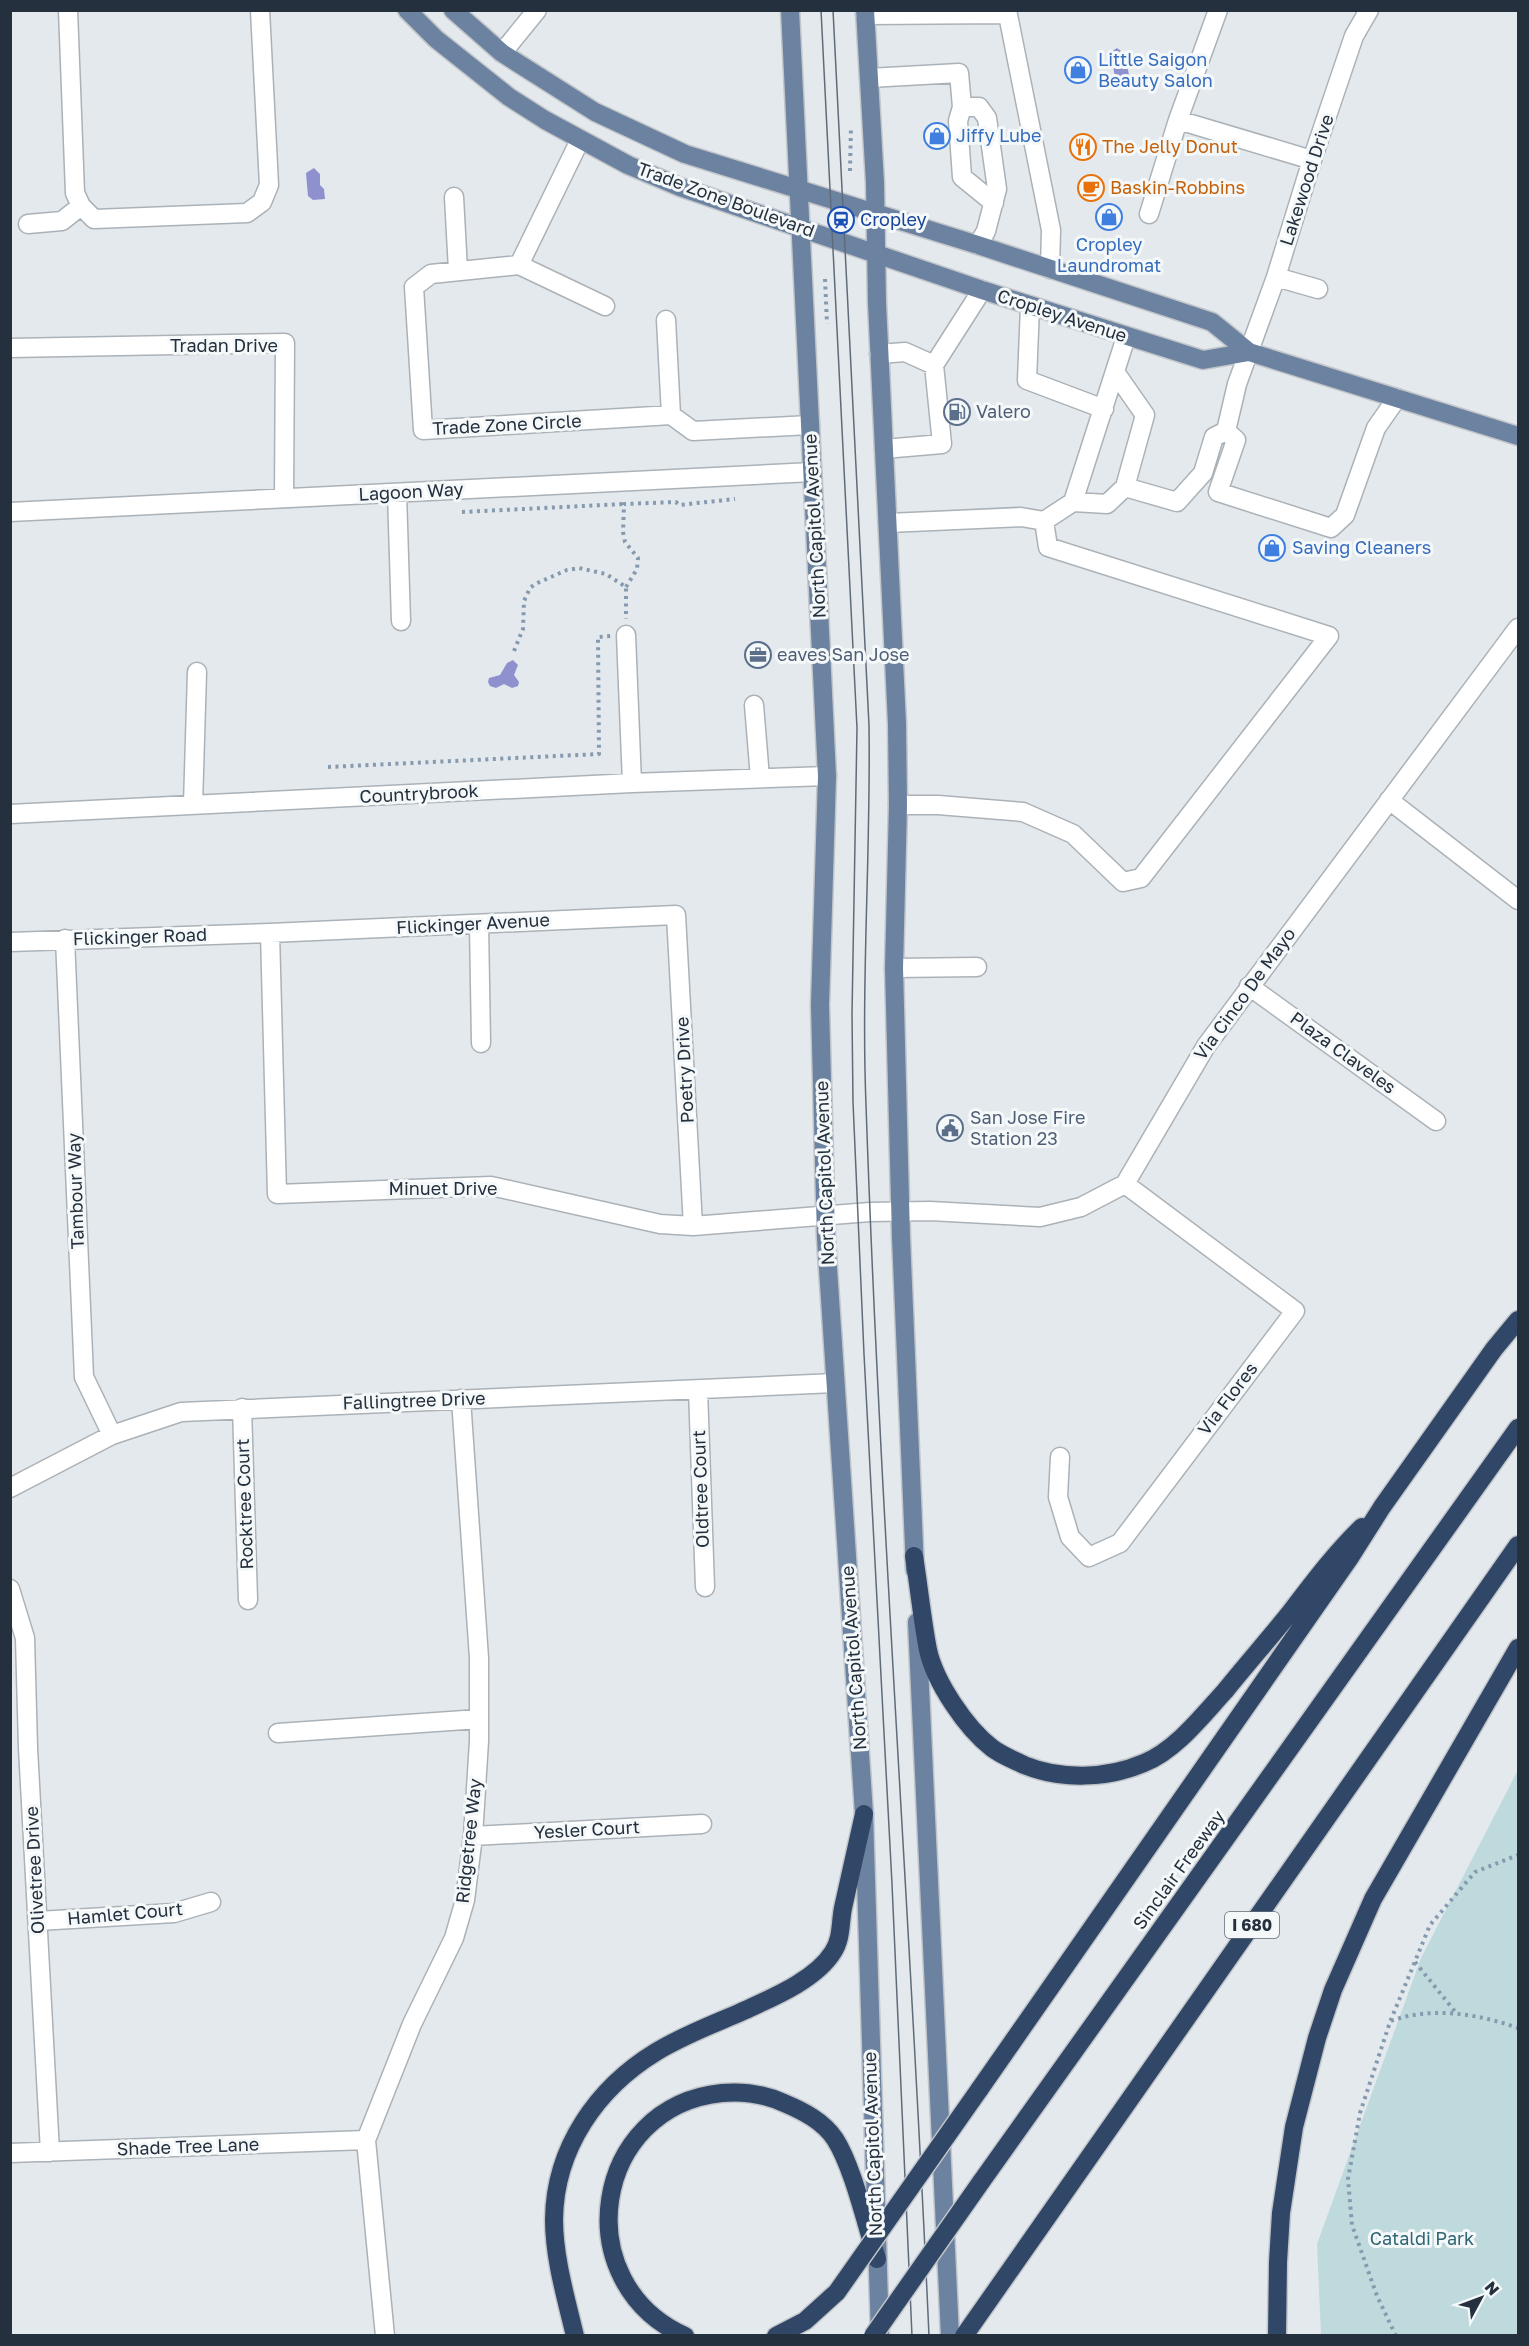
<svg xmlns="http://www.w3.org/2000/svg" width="1529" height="2346" font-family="'Golos Text',sans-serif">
  <rect width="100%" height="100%" fill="#e4e9ed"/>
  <path fill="#bedadd" d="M1518,1770V2335H1321L1317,2244L1421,1958Z"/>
  <path fill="#8f91cf" d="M1117,48L1125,54L1129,75L1127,80L1123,82L1115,78L1111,52Z
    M314,168L320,174V185L324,189L325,199L313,200L308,196L306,173Z
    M513,660L518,665L514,675L519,682L518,686L512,688L504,684L496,688L490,686L488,682L489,678L500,675L507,663Z"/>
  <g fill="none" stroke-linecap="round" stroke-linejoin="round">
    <defs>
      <path id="minor" d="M68,10L75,193L81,206L94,219L247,213L262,202L269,185L260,10
        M1007,10L1051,230L1050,269
        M1369,10L1354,36L1312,160L1276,277L1237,384L1226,431L1236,440L1218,492L1331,528L1345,515L1376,428L1397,398
        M865,15L1008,14
        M502,53L537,10
        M869,78L959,73L962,107H979L987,118L997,189L986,231L978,245
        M962,107L958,121L962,177L994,203
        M1178,120L1312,160
        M454,197L458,270
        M1149,214L1178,120L1218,10
        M28,224L62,221L81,206
        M519,265L580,140
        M1276,277L1318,289
        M605,306L519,265L431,274L414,287L423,430L671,415L666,320
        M1030,306L1027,380L1104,409
        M10,348L285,343L284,498
        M879,354L905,352L934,365L942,444L884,449
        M934,365L982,290
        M1115,372L1145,415L1125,487L1177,502L1203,473L1214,437L1226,431
        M671,415L693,431L810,425
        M397,493L401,621
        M1073,502L1107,504L1125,487
        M10,512L812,472
        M888,523L1021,517L1044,521L1073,502L1126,337
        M626,635L632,783
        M754,705L760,778
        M1389,800L1518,900
        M193,805L197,672
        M898,805H938L1023,812L1073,834L1123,882L1141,878L1329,636L1048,547L1044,521
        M10,814L632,783L827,776
        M479,924L481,1043
        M270,933L277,1194L491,1186L660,1224L693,1226L870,1212L930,1211L1040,1217L1081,1207L1125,1184L1206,1046L1518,628
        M65,939L84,1377L112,1435
        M10,942L270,933L676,915L693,1226
        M894,968L977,967
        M1249,986L1436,1121
        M698,1390L705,1587
        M242,1408L248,1600
        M1060,1457L1058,1497L1070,1537L1089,1557L1120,1543L1295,1311L1125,1184
        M10,1488L112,1435L181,1412L835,1383
        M10,1589L25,1638L28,1748L50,2152
        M278,1733L479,1719
        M473,1836L702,1824
        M38,1921L174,1913L211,1902
        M10,2153L366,2140
        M385,2336L366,2140L412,2024L454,1938L465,1900L473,1836L479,1741V1658L461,1399"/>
      <path id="major" d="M407,10L436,39L509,97L545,120L628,165L680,187L982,290L1203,360L1249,352
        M453,10L502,53L595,112L685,154L978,245L1212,322L1249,352L1518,436
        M790,10L827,776L820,1005L826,1238L864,1814L880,2336
        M865,10L875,183L877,303L897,724L898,805L894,968L901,1237L915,1570
        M917,1622L950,2336"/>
      <path id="highway" d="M914,1556C919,1587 922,1619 928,1650C935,1682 966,1728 992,1748C1001,1755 1014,1760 1024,1765C1061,1780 1107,1779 1144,1763C1176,1750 1202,1716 1225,1691C1246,1665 1268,1640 1289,1614C1312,1584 1335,1553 1362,1527
        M979,2090L1351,1556L1382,1507L1494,1349L1518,1320
        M981,2182L1518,1428
        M575,2336C566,2298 554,2258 554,2219C555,2148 597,2088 656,2052C682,2036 711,2025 739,2013C769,1999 815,1981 833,1952C842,1938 840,1923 843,1908C850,1876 857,1845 864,1814
        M685,2336C566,2283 592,2106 722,2093C744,2091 764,2094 784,2103C803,2111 823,2121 835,2139C853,2167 866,2225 877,2259
        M776,2336L805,2321L837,2292
        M964,2336L1518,1545
        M1277,2336L1278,2262L1281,2213L1294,2127L1317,2038L1333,1990L1373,1899L1518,1648"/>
    </defs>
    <use href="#minor" stroke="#aab2b8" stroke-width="21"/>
    <use href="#major" stroke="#c2c5c9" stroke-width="21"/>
    <use href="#highway" stroke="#c2c5c9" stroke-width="21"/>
    <path stroke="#869aaf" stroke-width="4" stroke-dasharray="3 4.5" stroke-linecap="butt" d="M850,171L851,126
      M825,279L827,324
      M462,512L624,504
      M626,587L637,569L638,558L625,542L623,532L624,504L676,502L679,505L735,499
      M514,651L523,629L524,601L530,588L535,584L567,570L579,568L606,574L626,587V619
      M328,767L599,754L598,637L611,636
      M1415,1962L1457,2014
      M1391,2021C1431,2006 1479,2014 1518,2028
      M1396,2336L1377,2296L1352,2225L1348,2179L1360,2113L1390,2022L1430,1925L1475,1872L1518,1855"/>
    <use href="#minor" stroke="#fff" stroke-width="18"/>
    <use href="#major" stroke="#6b82a0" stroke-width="18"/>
    <use href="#highway" stroke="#314768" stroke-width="18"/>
    <path stroke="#5f6b79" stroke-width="1.5" d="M821,10L857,728L852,1014L853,1102L864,1354L892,1884L912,2336
      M833,10L869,725C871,852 861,978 866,1105C880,1516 911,1925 929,2336"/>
    <defs>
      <path id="highway-bridge" d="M837,2292L979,2090
        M873,2336L981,2182"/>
    </defs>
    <use href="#highway-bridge" stroke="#c2c5c9" stroke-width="21" stroke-linecap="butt"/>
    <use href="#highway-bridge" stroke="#314768" stroke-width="18"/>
  </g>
  <defs>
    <symbol id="shop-ring" viewBox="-11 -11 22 22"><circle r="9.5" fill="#f4f8f9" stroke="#3f7fe0" stroke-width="1.5"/><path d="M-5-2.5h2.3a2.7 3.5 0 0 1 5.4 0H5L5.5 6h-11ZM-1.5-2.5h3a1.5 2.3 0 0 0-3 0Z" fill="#3f7fe0"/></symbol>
    <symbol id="restaurant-ring" viewBox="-11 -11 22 22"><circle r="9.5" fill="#f4f8f9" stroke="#e8710a" stroke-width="1.5"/><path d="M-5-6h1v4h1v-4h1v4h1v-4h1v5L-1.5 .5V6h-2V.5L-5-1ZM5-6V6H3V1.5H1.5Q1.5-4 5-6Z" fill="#e8710a"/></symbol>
    <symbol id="cafe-ring" viewBox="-11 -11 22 22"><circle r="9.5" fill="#f4f8f9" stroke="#e8710a" stroke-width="1.5"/><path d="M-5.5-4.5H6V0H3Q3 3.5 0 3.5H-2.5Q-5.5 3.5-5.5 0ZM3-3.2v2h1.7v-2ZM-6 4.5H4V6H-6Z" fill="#e8710a"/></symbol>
    <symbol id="station-ring" viewBox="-11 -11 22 22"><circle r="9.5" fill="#f4f8f9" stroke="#1a4fb4" stroke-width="1.5"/><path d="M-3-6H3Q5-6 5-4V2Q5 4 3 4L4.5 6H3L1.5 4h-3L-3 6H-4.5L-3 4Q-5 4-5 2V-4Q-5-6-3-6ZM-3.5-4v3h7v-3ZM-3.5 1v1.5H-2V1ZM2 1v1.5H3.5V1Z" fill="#1a4fb4"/></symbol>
    <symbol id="fuel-ring" viewBox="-11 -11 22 22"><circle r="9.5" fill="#f4f8f9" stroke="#5c6f8a" stroke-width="1.5"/><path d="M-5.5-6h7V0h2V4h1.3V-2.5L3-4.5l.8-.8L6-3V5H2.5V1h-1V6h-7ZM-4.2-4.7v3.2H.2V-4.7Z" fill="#5c6f8a"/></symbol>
    <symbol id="office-ring" viewBox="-11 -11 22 22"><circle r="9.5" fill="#f4f8f9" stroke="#5c6f8a" stroke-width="1.5"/><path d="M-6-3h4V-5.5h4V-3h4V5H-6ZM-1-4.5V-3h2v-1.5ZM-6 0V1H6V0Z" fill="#5c6f8a"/></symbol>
    <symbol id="civic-ring" viewBox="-11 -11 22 22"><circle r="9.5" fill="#f4f8f9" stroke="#5c6f8a" stroke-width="1.5"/><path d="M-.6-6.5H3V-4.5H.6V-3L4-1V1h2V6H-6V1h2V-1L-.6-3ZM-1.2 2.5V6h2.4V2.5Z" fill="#5c6f8a"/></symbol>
  </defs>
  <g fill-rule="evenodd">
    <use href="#shop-ring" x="1063" y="55" width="30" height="30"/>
    <use href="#shop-ring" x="922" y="121" width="30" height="30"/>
    <use href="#restaurant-ring" x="1068" y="132" width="30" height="30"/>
    <use href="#cafe-ring" x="1076" y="173" width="30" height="30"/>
    <use href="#shop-ring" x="1094" y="202" width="30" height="30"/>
    <use href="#station-ring" x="826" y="205" width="30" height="30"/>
    <use href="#fuel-ring" x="942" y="397" width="30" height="30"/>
    <use href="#shop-ring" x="1257" y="533" width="30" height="30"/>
    <use href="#office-ring" x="743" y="640" width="30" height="30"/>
    <use href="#civic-ring" x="935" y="1113" width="30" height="30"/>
  </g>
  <g text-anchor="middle" stroke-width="6" stroke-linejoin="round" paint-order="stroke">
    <rect fill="#f4f8f9" stroke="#626c76" stroke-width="1.5" x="1225" y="1912" width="54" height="26" rx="4.5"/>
    <g font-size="16" font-weight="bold" fill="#24303e">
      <text x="1252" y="1931">I 680</text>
    </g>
    <g font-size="18" fill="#366cbe" stroke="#f4f8f9" text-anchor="start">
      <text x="1098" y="66">Little Saigon<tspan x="1098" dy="21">Beauty Salon</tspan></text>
      <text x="956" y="142">Jiffy Lube</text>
      <text x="1109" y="251" text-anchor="middle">Cropley<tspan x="1109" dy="21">Laundromat</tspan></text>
      <text x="1292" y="554">Saving Cleaners</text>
    </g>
    <g font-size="18" fill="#c56008" stroke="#f4f8f9" text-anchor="start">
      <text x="1102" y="153">The Jelly Donut</text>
      <text x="1110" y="194">Baskin-Robbins</text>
    </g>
    <g font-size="18" fill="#24303e" stroke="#f4f8f9">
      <text transform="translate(1307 180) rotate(-72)" y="6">Lakewood Drive</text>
      <text transform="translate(726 200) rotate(20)" y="6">Trade Zone Boulevard</text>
      <text transform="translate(1062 316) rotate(18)" y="6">Cropley Avenue</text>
      <text x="224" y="352">Tradan Drive</text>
      <text transform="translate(507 425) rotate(-3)" y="6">Trade Zone Circle</text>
      <text transform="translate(411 492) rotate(-3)" y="6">Lagoon Way</text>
      <text transform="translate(815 526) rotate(-93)" y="6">North Capitol Avenue</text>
      <text transform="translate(419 794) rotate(-3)" y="6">Countrybrook</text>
      <text transform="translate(473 924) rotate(-3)" y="6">Flickinger Avenue</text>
      <text transform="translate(140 937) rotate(-2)" y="6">Flickinger Road</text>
      <text transform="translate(1245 994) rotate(-54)" y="6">Via Cinco De Mayo</text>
      <text transform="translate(1343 1053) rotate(36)" y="6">Plaza Claveles</text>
      <text transform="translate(685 1070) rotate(-93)" y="6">Poetry Drive</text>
      <text transform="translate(825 1173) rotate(-92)" y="6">North Capitol Avenue</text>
      <text x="443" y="1195">Minuet Drive</text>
      <text transform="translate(76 1191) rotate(-92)" y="6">Tambour Way</text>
      <text transform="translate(1228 1399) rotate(-53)" y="6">Via Flores</text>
      <text transform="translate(414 1401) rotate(-2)" y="6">Fallingtree Drive</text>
      <text transform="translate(701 1489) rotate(-92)" y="6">Oldtree Court</text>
      <text transform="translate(245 1504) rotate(-92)" y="6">Rocktree Court</text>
      <text transform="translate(854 1658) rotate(-94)" y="6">North Capitol Avenue</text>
      <text transform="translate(587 1830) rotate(-3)" y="6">Yesler Court</text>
      <text transform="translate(469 1841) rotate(-84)" y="6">Ridgetree Way</text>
      <text transform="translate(35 1870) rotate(-93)" y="6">Olivetree Drive</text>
      <text transform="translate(1179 1870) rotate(-54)" y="6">Sinclair Freeway</text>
      <text transform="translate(125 1914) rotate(-5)" y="6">Hamlet Court</text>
      <text transform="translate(873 2144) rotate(-92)" y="6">North Capitol Avenue</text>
      <text transform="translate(188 2147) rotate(-2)" y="6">Shade Tree Lane</text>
    </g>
    <g font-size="18" fill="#164399" stroke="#f4f8f9" text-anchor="start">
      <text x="860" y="226">Cropley</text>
    </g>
    <g font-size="18" fill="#4e5e75" stroke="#f4f8f9" text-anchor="start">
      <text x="976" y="418">Valero</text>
      <text x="777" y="661">eaves San Jose</text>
      <text x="970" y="1124">San Jose Fire<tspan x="970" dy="21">Station 23</tspan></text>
    </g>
    <g font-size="18" fill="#306573" stroke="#f4f8f9">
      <text x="1422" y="2245">Cataldi Park</text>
    </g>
  </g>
  <rect width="1529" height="2346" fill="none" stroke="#24303e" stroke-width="24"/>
  <g transform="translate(1481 2298) rotate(49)" stroke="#f4f8f9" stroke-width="4.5" paint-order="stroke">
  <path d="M0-4.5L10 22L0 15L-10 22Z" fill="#24303e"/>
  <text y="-9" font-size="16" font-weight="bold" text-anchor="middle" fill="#24303e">N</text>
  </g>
</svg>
